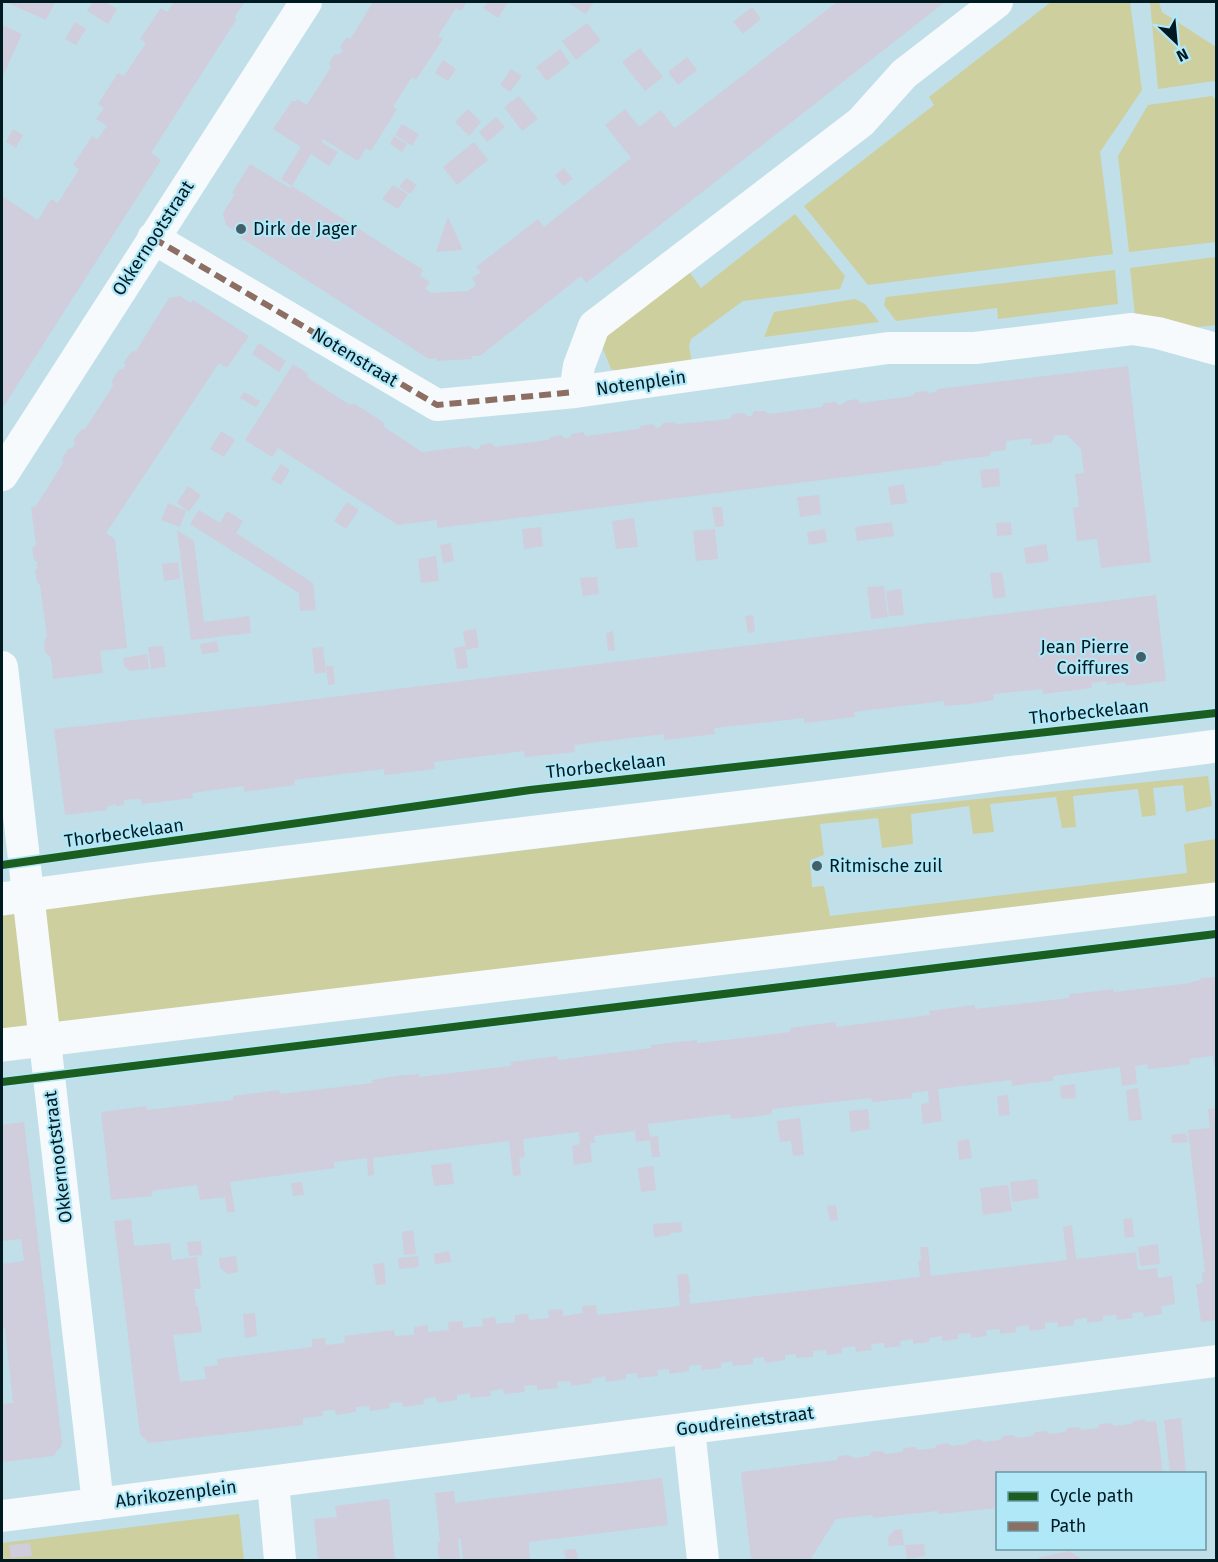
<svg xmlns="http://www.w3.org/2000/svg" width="1218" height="1562" font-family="'Fira Sans',sans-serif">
  <rect width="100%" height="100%" fill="#c1dfe8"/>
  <path fill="#cdcf9e" d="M1051,2H1130L1142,90L1100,152L1113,254L868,285L804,206L934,105L929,97Z
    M1150,2H1159L1162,12L1216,47V83L1214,81L1158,89Z
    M1212,96L1216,100V242L1129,252L1118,156L1148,105Z
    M795,214L845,276L840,289L743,301L691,339L689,346L692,363L632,376L611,369L603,349L608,332L685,266L701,288Z
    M1216,257V325L1171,330L1135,316L1130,268Z
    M1115,270L1118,304L998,319L997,308L896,321L884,305L886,297Z
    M855,299L865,304L879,322L764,337L774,312Z
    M1208,776L1212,806L1186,812L1183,785L1153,788L1156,815L1142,817L1138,789L1073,796L1076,827L1062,828L1056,797L990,804L994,832L973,834L969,806L911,814L913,844L882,848L878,818L820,824L824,855L810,860L812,887L824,886L830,916L1187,873L1184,844L1216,839V885L2,1034V916L95,902L819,815Z
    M239,1514L244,1560H2V1543Z"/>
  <path fill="#d0cddd" d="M6,2H55L46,20Z
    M93,2H105L117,9L108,24L87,11Z
    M174,2H245L235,16L236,20L151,153L161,160L2,409V231L3,228L2,227V196L38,220L51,199L58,203L79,169L73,165L92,136L97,140L107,126L96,119L104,108L98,104L118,73L124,76L146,43L140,39L161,8L167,12Z
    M373,2H467L461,11L456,8L438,36L443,39L416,80L412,77L393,107L397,109L371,151L366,148L358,161L323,139L321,142L338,152L329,166L311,154L292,186L281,179L301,147L273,129L292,101H296L297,99L307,105L331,67L329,63L335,54H340L343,51L340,47L346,38H351Z
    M488,2H508L498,18L483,8Z
    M567,2H594L586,14Z
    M837,2H945L586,283L581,276L480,356H472V359L437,361V358L429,359L240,237L241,235L226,225L223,213L235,194L232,193L250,164L290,188L292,186L423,270L420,276L430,282L425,289L431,293L468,291L476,285L472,278L481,272L476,267L538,219L544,227L631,158L605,125L625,109L639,127L661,110L674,128L676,127Z
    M752,7L761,19L743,34L733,22Z
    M75,22L86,29L76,45L65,39Z
    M587,23L601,40L576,60L562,41Z
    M2,25L22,34L2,78Z
    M640,48L663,77L645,91L622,62Z
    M560,49L570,63L547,81L536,67Z
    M687,57L697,70L678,85L668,72Z
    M443,60L456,69L448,81L435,73Z
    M511,69L522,76L510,92L500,85Z
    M519,96L538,119L522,131L504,107Z
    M468,109L481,122L469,136L455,122Z
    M496,117L505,127L487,142L479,132Z
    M402,124L419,134L412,146L395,135Z
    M13,129L23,135L16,148L6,142Z
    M394,136L407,144L402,152L390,144Z
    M474,142L488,160L457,185L443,167Z
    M564,168L573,179L563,186L555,175Z
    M406,178L417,185L410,194L399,187Z
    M393,185L408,194L398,209L382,199Z
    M448,217L463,250L436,252Z
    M180,296L191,303L193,300L249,336L227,368L219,363L106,533L115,539L127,648L100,651L103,673L53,679L51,658L45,652L44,641L47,637L40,585L37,582L35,571L38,567L36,565L38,563L34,560L32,549L36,545L31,507L36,506L63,463L62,459L68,449L73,448V445H75L74,439L81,430L85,429L113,386L112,381L118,370L124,369L123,367H126L124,362L131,352L136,351L169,298Z
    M259,343L286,361L279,372L252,354Z
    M293,364L307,373L308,378L350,405L355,404L383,422L384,427L422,452L470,446L473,449H478L481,445L491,443L495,447L548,440L551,437L561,435L565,439L569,438L572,434L583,432L586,436L639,429L641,426L653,424L656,428L660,427L663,423L674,422L677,424L730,419L733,414L744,413L747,416H752L754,411H765L769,414L822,407L824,403L836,402L839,405L843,404L846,401L857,399L860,403L913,396L916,392L927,391L930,394L932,392L934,393L938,389L1128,366L1151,562L1101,568L1097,539L1077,541L1073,508L1079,507L1075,474L1084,473L1081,449L1067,435H1055L1051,443L1030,445L1033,438L1006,441V450L990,452V456L941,462L942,465L437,528V520L398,525L278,448L272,457L245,440Z
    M244,392L260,401L256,407L240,398Z
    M221,431L235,440L224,457L210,449Z
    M281,464L290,470L281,485L271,479Z
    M999,468L1000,486L982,488L980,470Z
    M904,484L907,503L891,505L888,487Z
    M188,486L201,495L189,512L177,503Z
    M819,495L821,514L800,517L797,497Z
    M347,502L359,510L346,529L334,521Z
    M168,503L186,511L180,527L161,520Z
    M712,507H722L724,526L715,527Z
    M199,510L220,523L227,511L243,521L236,533L313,583L316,610L300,611L299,593L190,524Z
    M634,518L638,547L616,549L612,521Z
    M892,522L894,536L857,541L855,527Z
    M1011,522L1012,535L997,536L996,523Z
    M541,527L543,546L524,549L522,529Z
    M715,529L718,559L696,561L693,531Z
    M825,529L827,542L809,545L807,532Z
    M177,530L194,541L204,622L249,616L251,633L191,640Z
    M451,543L454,561L443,563L440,545Z
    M1046,544L1049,561L1026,564L1024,548Z
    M436,556L439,581L421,583L418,559Z
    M178,562L180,579L164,581L162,564Z
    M1002,572L1006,597L993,599L990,573Z
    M597,577L599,594L583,596L580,578Z
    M884,586L888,617L871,619L867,587Z
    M901,589L904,615L889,616L886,591Z
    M1156,595L1166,681L1126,686L1125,682L1107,685V681L1091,683L1092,688L1043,694L1042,689L993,694L994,700L969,704L944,706V701L854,712L855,717L804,723V718L714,728L715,734L664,740V734L574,745L575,752L525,757L524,751L434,762L435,769L384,775V769L294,780L295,785L244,792V786L192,793L193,798L142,804L141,799L124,800V805L116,806V804L107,807V810L65,815L54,729L259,706Z
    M753,615L755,632L748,633L745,616Z
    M476,629L479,647L466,650L463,631Z
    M613,631L615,650L608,651L606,633Z
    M217,641L219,652L202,654L200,644Z
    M163,646L166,667L151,669L148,647Z
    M465,646L468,668L457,669L454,648Z
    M323,647L326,672L315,674L312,648Z
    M147,654L149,669L130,671L124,666L123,658Z
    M326,666H333L335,684L328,685Z
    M1216,977V1066H1214L1213,1056L1189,1059L1190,1064L1169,1067L1148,1069L1147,1064L1135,1066L1137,1084L1122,1086L1120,1067L1053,1076V1081L1032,1083L1012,1086L1011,1080L938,1089L942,1121L923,1124L921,1104L929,1103L928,1091L912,1093V1098L872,1102L871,1098L772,1109V1114L753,1117L731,1119L730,1114L648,1124L650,1137L658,1136L660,1157H652L650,1140L636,1142L635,1131L594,1136L595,1143H590L592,1162L574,1165L572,1146L580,1144L579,1132L523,1139L525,1157L519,1158L521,1175L513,1176L509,1141L373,1158L374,1175L368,1176L367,1158L334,1162L335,1168L230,1182L235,1212H227L225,1197L200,1200L197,1185L151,1191L152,1196L111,1200L101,1112L147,1106V1110L233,1100V1096L279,1090L280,1094L373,1083L372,1080L395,1076L419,1074V1077L511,1066V1062L557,1056L558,1060L651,1048V1045L697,1040V1043L743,1038L790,1032V1028L835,1022L836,1027L930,1015L929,1011L975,1005V1009L1069,998V994L1090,992L1113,989L1114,992L1191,983V982L1201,980L1200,978Z
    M1075,1084L1076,1098L1061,1099L1060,1086Z
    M1138,1088L1142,1120L1129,1121L1126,1090Z
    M1008,1095L1010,1115L999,1116L997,1096Z
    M1216,1108V1320L1201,1322L1196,1284L1203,1283L1202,1273L1205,1272L1188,1130L1210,1128L1208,1109Z
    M868,1109L870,1129L851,1132L849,1111Z
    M800,1118L804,1155L793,1156L791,1141L780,1142L777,1121Z
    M24,1122L62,1442L61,1447L55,1453L56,1454L53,1456L2,1462V1404L13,1403L5,1328L2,1329V1264L24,1261L21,1239L2,1241V1125Z
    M1186,1133L1188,1142L1172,1143L1171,1135Z
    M969,1139L972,1158L959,1160L957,1141Z
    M451,1163L454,1184L434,1186L431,1165Z
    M653,1166L656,1190L641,1192L638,1168Z
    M1037,1179L1039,1198L1012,1202L1010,1182Z
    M302,1182L304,1195L293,1196L291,1183Z
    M1008,1185L1012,1211L983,1215L980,1188Z
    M836,1205L838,1220L830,1221L827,1206Z
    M1132,1218L1134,1237L1125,1238L1123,1219Z
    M131,1219L134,1246L170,1243L172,1260L197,1257L201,1289H194L196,1306H198L202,1332L173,1335L180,1382L206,1379L204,1367L218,1365L217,1359L312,1347V1339L325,1338L326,1345L345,1343L344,1336L394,1330L395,1336L414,1335V1327L428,1325V1332L449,1330L448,1322L463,1321V1328L483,1326L482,1319L495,1317L496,1324L515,1322V1315L528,1314L529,1320L549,1318L548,1310L563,1309V1316L583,1313L582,1306L596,1305L597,1315L680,1306L677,1275L688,1274L691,1293H689L690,1304L920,1277L918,1261H921L920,1247H928L931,1276L1067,1260L1063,1227L1072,1225L1076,1259L1136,1252L1138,1270L1157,1268L1158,1278L1172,1276L1175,1304L1161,1306L1162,1314L1144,1317L1143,1312L1132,1313L1133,1318L1117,1320L1116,1315L1103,1316V1321L1087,1323V1318H1083L1074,1320V1325L1058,1327V1322L1045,1323V1329L1029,1331V1325L1015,1327L1016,1332L1000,1334V1329L986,1330L987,1336L971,1338V1333L958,1334V1339L942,1341V1336L929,1338V1342L913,1344V1339L900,1341L901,1346L885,1348L884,1343L871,1344L872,1350L856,1352L855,1346L842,1348V1353L827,1355L826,1350H823L813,1351V1357L796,1358V1354L785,1355V1360L765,1363L764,1357H762L753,1358V1364L733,1366L732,1361L721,1363V1368L701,1370V1365H697L689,1366V1371L669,1374V1369L657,1370L658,1376L637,1378V1373L626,1374V1379L606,1382L605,1376L591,1379L592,1383L571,1386V1381L557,1382L558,1388L537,1390V1385L524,1386L525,1392L504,1394L503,1389L490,1391L491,1396L470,1398V1393L457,1395V1400L437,1403L436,1397L423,1399L424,1404L403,1407L402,1402L389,1403L390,1408L370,1411L369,1406L356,1407V1412L336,1415L335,1410L322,1411L323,1416L303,1418V1425L149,1443L140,1434L114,1221Z
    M681,1222L682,1232L670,1233L671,1235L654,1237L653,1224Z
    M413,1230L416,1254L404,1255L402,1232Z
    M201,1241L202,1255L189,1256L187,1242Z
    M1158,1244L1160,1264L1140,1266L1138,1247Z
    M449,1251L451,1262L435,1264L434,1254Z
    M236,1256L238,1272L228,1274L220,1268L219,1258Z
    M418,1256L419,1267L399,1269L398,1258Z
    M384,1263L386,1284L376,1285L373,1264Z
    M255,1313L257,1336L245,1338L243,1314Z
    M1181,1418L1186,1473H1170L1164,1420Z
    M1144,1419L1147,1422L1156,1421L1163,1473H998V1508L939,1514L938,1511L873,1518L872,1515L836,1519L810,1560H751L741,1472L837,1460L839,1456L849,1455L853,1458L869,1456L871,1452L882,1451L886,1454L902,1452L904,1448L915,1447L918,1450L935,1448L937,1445L948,1443L951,1446L967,1444L970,1441L980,1439L984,1442L1000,1440L1003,1436L1013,1435L1016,1438L1033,1436L1035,1432L1046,1431L1049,1434L1065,1432L1068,1428L1079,1427L1082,1430L1098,1428L1100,1424L1111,1423L1114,1426L1131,1424L1134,1421Z
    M662,1478L668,1525L529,1542L530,1560H463L461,1539H458L460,1560H439L437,1542H440L435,1493L454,1491L455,1503Z
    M389,1499L395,1560H318L314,1519L337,1517L335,1506Z
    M902,1529L904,1545L889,1546L888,1538L894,1530Z
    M30,1543L32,1556L11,1558L9,1545Z
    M924,1544L925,1556L907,1559L905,1545Z
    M576,1549L578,1560H566L564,1550Z
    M1069,1551L1083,1560H1039L1038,1558Z"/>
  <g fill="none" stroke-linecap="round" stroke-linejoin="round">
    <path stroke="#f6fafc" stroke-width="32" d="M997,2L904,74L861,122L594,326L579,366L575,392L888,348H975L1132,329L1158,333L1216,349
      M153,238L437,405L575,392
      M2,475L306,2
      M2,667L98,1504
      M689,1429L703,1560
      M273,1482L280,1560
      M2,1516L1216,1361"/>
    <path stroke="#f6fafc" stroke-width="33" d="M2,899L149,879L824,797L1216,746
      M2,1045L1216,899"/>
    <path stroke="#8d6e63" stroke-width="6" stroke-dasharray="12 6" stroke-linecap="butt" d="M153,238L437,405L575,392"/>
    <defs>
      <path id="cycleway" d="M2,865L530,790L1216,713
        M2,1082L1216,934"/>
    </defs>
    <use href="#cycleway" stroke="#b1e8f8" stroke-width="11"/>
    <use href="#cycleway" stroke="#1b5e20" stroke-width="8"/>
  </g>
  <g fill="#445f67" stroke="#b1e8f8" stroke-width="2">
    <circle cx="241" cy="229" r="6"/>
    <circle cx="1141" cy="657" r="6"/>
    <circle cx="817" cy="866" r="6"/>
  </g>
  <g text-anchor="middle" stroke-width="4.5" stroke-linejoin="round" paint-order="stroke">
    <g font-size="18" fill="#001a22" stroke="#b1e8f8" text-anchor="start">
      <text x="253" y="235">Dirk de Jager</text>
      <text x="1129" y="653" text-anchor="end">Jean Pierre<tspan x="1129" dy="21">Coiffures</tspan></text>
      <text x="829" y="872">Ritmische zuil</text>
    </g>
    <g font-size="18" fill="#001a22" stroke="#b1e8f8">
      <text transform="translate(153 238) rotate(-57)" y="6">Okkernootstraat</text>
      <text transform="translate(355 357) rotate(31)" y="6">Notenstraat</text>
      <text transform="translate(641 383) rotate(-8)" y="6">Notenplein</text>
      <text transform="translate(1089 712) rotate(-6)" y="6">Thorbeckelaan</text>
      <text transform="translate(606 766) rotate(-6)" y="6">Thorbeckelaan</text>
      <text transform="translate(124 833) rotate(-8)" y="6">Thorbeckelaan</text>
      <text transform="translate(58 1157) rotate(-97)" y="6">Okkernootstraat</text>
      <text transform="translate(745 1421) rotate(-7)" y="6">Goudreinetstraat</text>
      <text transform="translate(176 1494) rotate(-7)" y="6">Abrikozenplein</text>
    </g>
  </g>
  <rect width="1218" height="1562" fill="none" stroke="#001a22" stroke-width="6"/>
  <rect x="996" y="1472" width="210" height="78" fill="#b1e8f8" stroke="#6a96a2" stroke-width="1.5"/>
  <rect x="1008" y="1492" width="30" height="9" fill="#1b5e20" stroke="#6a96a2" stroke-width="1.5"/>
  <text x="1050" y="1502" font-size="18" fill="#001a22">Cycle path</text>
  <rect x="1008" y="1522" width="30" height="9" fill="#8d6e63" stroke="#6a96a2" stroke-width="1.5"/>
  <text x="1050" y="1532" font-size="18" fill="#001a22">Path</text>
  <g transform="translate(1176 42) rotate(154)" stroke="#b1e8f8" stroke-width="4.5" paint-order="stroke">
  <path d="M0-4.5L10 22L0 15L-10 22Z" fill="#001a22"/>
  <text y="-9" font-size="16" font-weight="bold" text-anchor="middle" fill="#001a22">N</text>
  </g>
</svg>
